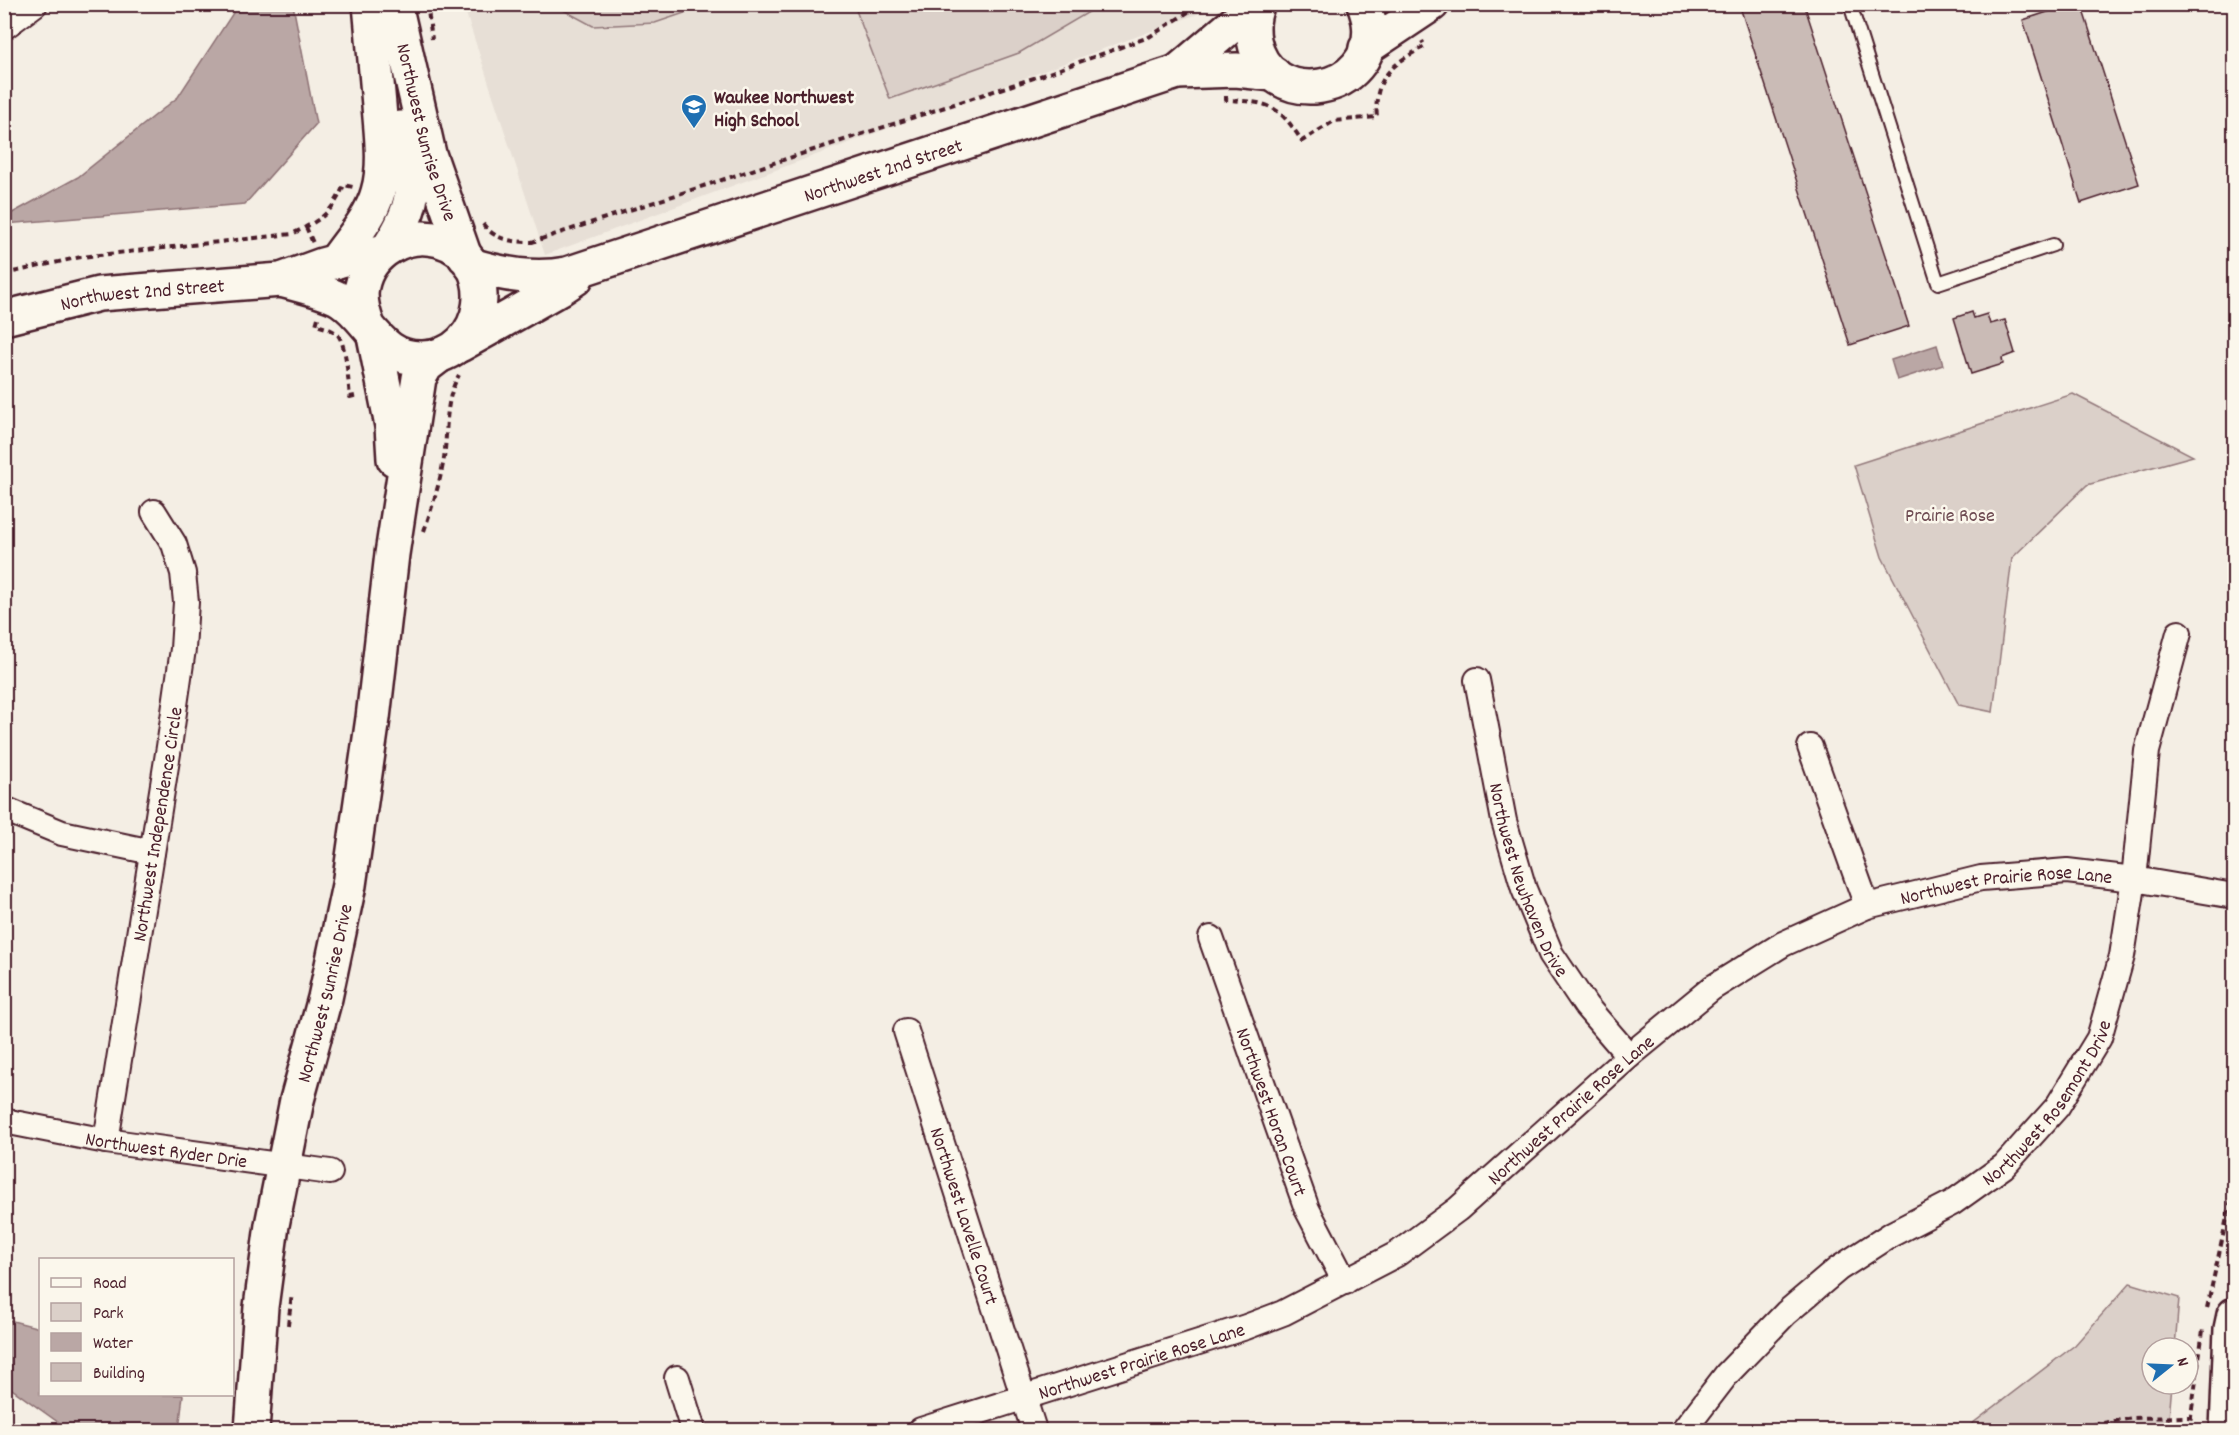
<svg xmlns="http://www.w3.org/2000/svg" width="2239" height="1435" font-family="Dekko,sans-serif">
  <rect width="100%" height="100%" fill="#f4eee4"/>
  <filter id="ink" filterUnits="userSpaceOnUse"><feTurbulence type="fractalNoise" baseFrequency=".0167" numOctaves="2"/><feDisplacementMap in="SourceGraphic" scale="12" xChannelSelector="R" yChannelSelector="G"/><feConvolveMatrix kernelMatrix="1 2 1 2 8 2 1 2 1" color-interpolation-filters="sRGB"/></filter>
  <g filter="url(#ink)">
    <path fill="#e7dfd6" d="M463,4L1222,5L545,255Z"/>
    <path fill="#dbd0c9" stroke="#92787a" stroke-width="1.5" d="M554,5V4L708,5L655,23L593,26Z
      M854,5H1097L1094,9L1019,53L890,99Z
      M2073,394L2193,456L2087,485L2012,558L1993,712L1959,705L1882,557L1854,465Z
      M2130,1283L2179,1298L2175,1348H2152V1384H2172L2168,1430H1964L2075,1345Z"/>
    <path fill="#baa7a5" stroke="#8d7174" stroke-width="1.5" d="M237,5H293L316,124L245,204L5,224V217L78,177L178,97L235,10Z
      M1937,345L1943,365L1897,380L1891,360Z
      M5,1319L40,1328V1394L183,1395L179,1430H69L5,1384Z"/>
    <path fill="#cabbb6" stroke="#4a1f2b" stroke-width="1.5" d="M1739,4H1804L1909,326L1850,345Z
      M2072,4H2081L2139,184L2081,203L2023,20Z
      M1972,312L1974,318L1987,314L1990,324L2005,320L2015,353L2002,358L2003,364L1971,374L1954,318Z"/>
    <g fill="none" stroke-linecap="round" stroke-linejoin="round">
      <defs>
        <path id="lane" d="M1850,4L1938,283L2053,245"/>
        <g id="street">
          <path d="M4,27L35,4"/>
          <path id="s1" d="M1477,680L1504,821L1524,889L1551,954L1586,1006L1629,1056"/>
          <path d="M1810,747L1867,906"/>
          <path d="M4,809L62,833L152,852"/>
          <path id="s2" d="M1211,938L1307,1209L1345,1282"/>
          <path id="s3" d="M906,1031L1034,1430"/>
          <path id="s4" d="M4,1121L106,1141L330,1172"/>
          <path id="s5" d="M106,1141L169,747L183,649L186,602L183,573L174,544L154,512"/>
          <path d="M677,1378L693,1430"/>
          <path id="s6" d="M921,1430L1246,1327L1283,1313L1397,1254L1458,1209L1629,1056L1712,988L1783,944L1867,906L1981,878L2067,871L2134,879L2234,896"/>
          <path id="s7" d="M1684,1430L1727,1374L1786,1313L1838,1269L1892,1234L1952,1203L2004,1166L2057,1107L2099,1038L2122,956L2134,879L2147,751L2179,633"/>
        </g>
        <g id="secondary">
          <path id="s8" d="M395,4L429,154L465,257"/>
          <path d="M1258,4C1253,15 1252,28 1254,40C1268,114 1379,95 1369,22C1368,16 1366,10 1364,4"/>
          <path d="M1366,48L1432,4"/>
          <path d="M1177,72L1257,4"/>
          <path d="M389,247C422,195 412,184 401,128"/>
          <path d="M335,262C350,240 371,218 378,192C386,165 381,133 379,105C376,72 373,38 370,4"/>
          <path id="s9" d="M471,265C503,275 535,280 567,274L1177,72L1236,70L1274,74"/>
          <path d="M281,280C298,285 326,291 341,300C371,320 380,360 423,358C489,356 502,258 439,240C405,231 369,252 362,286C359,300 363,313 368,326"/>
          <path id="s10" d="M4,318L99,294L281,280L322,265L356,256L382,252"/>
          <path d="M374,336L392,426L394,459"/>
          <path d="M460,345L561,288L576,278"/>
          <path id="s11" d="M252,1430L261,1307L272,1225L297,1100L325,998L349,885L373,718L392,554L419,378L426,366L439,356"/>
          <path d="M2227,1430L2231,1329L2234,1315"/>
        </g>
      </defs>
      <use href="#lane" stroke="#4a1f2b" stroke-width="16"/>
      <use href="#street" stroke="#4a1f2b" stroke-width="28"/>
      <use href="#secondary" stroke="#4a1f2b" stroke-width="38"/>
      <path stroke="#4a1f2b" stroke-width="4" stroke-dasharray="6 4.5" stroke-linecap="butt" d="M427,4L432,39
        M1226,96V100C1269,102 1278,104 1302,141L1334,121L1377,117C1373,77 1393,64 1425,46L1422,41
        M483,224C495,240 512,242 532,242L1043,75L1149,37L1201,4
        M306,227L313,243
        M4,274L81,257L292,234C320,220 331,215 344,185L353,187
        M318,318L316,325C323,327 333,329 338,335C347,347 348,381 350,397L359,395
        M424,531C432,507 440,483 444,458C448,429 444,401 459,375
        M2207,1308L2234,1186
        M288,1325L292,1294
        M2062,1430L2133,1418L2189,1417
        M2189,1430L2203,1330"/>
      <use href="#lane" stroke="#fbf7ec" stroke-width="12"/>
      <use href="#street" stroke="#fbf7ec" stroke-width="24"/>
      <use href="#secondary" stroke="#fbf7ec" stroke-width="33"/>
    </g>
  </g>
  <defs>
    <symbol id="school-pin" viewBox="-11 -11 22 30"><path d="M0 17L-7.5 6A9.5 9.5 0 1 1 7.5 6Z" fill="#1f6fb2" stroke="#fbf7ec"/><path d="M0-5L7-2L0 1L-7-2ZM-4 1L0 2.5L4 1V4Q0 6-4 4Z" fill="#fff"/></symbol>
  </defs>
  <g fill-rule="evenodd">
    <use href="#school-pin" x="679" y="92" width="30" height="40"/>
  </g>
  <g text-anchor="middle" stroke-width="5" stroke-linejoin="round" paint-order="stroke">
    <g font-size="20" font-weight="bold" fill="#4a1f2b" stroke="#fbf7ec" text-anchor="start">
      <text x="714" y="103">Waukee Northwest<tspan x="714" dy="23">High School</tspan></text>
    </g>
    <g font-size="20" fill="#4a1f2b" stroke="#fbf7ec">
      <text dy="7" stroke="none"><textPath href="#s8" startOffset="132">Northwest Sunrise Drive</textPath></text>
      <text dy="7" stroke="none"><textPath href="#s9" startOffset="430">Northwest 2nd Street</textPath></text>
      <text dy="7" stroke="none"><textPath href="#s10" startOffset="141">Northwest 2nd Street</textPath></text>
      <text dy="7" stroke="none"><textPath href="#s5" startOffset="321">Northwest Independence Circle</textPath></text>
      <text dy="7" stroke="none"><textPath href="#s1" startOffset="207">Northwest Newhaven Drive</textPath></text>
      <text dy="7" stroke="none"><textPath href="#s6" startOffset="1239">Northwest Prairie Rose Lane</textPath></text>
      <text dy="7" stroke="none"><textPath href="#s11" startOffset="444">Northwest Sunrise Drive</textPath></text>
      <text dy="7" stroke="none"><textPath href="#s7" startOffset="496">Northwest Rosemont Drive</textPath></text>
      <text dy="7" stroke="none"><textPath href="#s6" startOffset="735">Northwest Prairie Rose Lane</textPath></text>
      <text dy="7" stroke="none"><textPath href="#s2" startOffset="184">Northwest Horan Court</textPath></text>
      <text dy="7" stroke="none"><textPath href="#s4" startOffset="165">Northwest Ryder Drie</textPath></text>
      <text dy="7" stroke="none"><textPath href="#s3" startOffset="194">Northwest Lavelle Court</textPath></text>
      <text dy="7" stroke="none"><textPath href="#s6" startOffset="231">Northwest Prairie Rose Lane</textPath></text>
    </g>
    <g font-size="20" fill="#6e4b52" stroke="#fbf7ec">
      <text x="1950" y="521">Prairie Rose</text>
    </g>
  </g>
  <rect width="2239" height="1435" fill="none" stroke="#fbf7ec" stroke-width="24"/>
  <rect x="12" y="12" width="2215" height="1411" fill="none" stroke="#4a1f2b" stroke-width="2" filter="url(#ink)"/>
  <rect x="39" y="1258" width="195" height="138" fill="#fbf7ec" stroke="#b4a19f" stroke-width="1.5"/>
  <rect x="51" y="1278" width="30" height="9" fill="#fbf7ec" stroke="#b4a19f" stroke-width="1.5"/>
  <text x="93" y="1288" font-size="18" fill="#4a1f2b">Road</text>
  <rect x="51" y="1303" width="30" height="18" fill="#dbd0c9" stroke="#b4a19f" stroke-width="1.5"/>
  <text x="93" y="1318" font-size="18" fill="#4a1f2b">Park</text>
  <rect x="51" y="1333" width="30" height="18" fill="#baa7a5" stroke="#b4a19f" stroke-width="1.5"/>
  <text x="93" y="1348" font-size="18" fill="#4a1f2b">Water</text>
  <rect x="51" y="1363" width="30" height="18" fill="#cabbb6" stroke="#b4a19f" stroke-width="1.5"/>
  <text x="93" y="1378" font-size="18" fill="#4a1f2b">Building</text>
  <g transform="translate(2170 1366) rotate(72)"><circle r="28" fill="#fbf7ec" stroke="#b4a19f" stroke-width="1.5"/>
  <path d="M0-4.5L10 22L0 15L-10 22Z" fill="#1f6fb2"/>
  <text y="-9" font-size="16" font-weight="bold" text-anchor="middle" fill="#4a1f2b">N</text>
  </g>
</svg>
